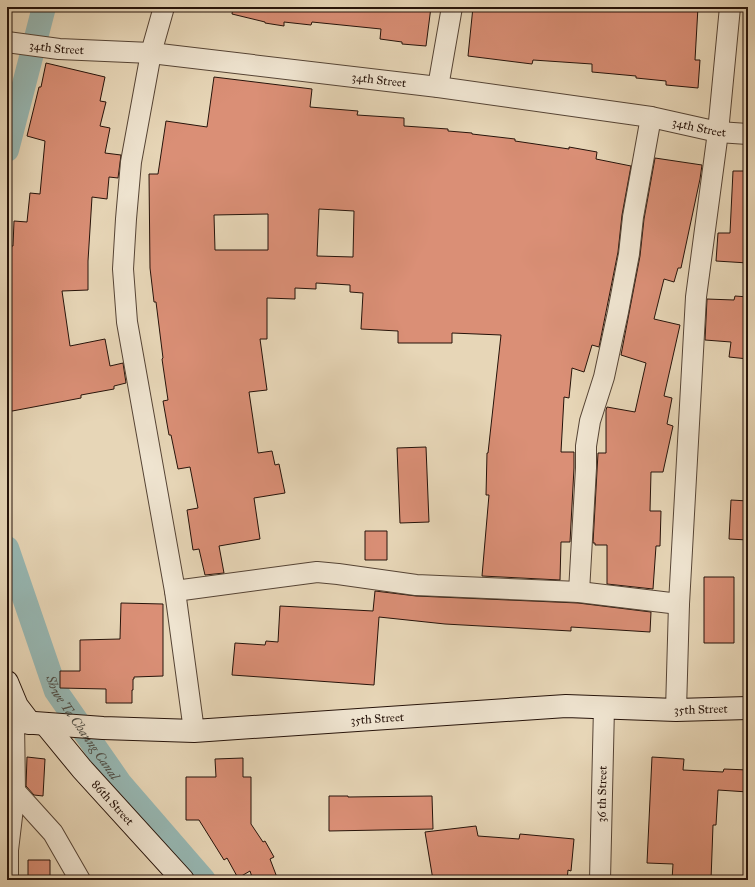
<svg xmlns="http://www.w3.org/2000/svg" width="755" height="887" font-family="'IM FELL Great Primer',serif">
  <rect width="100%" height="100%" fill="#e7d6b7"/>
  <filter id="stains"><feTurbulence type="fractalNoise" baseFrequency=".005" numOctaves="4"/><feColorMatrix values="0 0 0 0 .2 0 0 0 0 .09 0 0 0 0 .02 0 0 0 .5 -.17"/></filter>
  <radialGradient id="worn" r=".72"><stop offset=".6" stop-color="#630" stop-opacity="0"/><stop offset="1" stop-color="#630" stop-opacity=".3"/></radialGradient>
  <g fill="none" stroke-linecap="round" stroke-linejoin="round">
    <g stroke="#97b8b4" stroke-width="24">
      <path d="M7,150L44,7"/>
      <path id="s1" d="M7,548L56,691L120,783L204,880"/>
    </g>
  </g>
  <path fill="#da8f76" stroke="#26130a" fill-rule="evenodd" d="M233,7H431L426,46L402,44V42L380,39L381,29L312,22L311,25L284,22V26L265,23V22L232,14Z
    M473,7H698L695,60H700L698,88L666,85V81L636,78V76L592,72V64L533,60L532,64L468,56Z
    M46,63L105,77L100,101L106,102L100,126L110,128L105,153L121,155L118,178L109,177L107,199L92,197L88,261V290L62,291L70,346L105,339L110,366L123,363L126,383L114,386V389L81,395V398L7,412V246H13L14,221L27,222L30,193L40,194L45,141L27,136L39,87H41Z
    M214,77L312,89L310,107L358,111L357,115L404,118V126L448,129V131L472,133V134L515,139V141L569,149V147L597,152L596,159L631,166L622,215L618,252L599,347L592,345L584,372L572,368L569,398L564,397L561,452H574V468L570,542H561L560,580L482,576L489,495H486L487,453H488L501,335L452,333V343H398V331L361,329L363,293L350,292V285L316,283V289L295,288V299L267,298V339H260L267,390L249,392L258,453L272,451L275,465L279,464L285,493L254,498L260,539L219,546L224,573L205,575L199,549L193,550L187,510L198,508L190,467L178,469L171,435H169L163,401L168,400L162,359L163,358L156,302H154L150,268L149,174H158L166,121L207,127ZM319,209L354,211L353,257L317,256ZM268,214V250H215L214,215Z
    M655,158L702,165L700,179L681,268H678L674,282L664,279L654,319L680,325L664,396L672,398L667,424L673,426L663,472H651L650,511H661L660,546H656L653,589L607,584V545H595V543H593L598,453H606V410L607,407L635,412L646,363L621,355L640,256L644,219Z
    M733,171H748V263L716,261L718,233H730Z
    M735,296L748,297V359L729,357L731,342L705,340L707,299L734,300Z
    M426,447L429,522L400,523L397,448Z
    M731,500L748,501V540L729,539Z
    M365,531H387V560H365Z
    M704,577H734V643H704Z
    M375,591L416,596L578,603L651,612L650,632L571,627V631L445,624L379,617L374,685L232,675L235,643L265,645L266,641L278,642L280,606L373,611Z
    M121,603L163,604V676L134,677V679H133V690H132V703H106V689L60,688V671H80V640L120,639Z
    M27,757L45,759L43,796L34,795L26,786Z
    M652,757L684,759L683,770L723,772L724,769L748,770V792L718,790L716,825H713L711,880H672L673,864L647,863Z
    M243,758V777H251V824L263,842L265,841L274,857L270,859L278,880H253L250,871L238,878L227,858L224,860L199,820H186V777H216L215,759Z
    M329,796H348V797L432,796L433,829L329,831Z
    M476,826L478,836L519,839L520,834L574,839L571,871L568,870L567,880H433L425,832Z
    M28,860H50V880H28Z"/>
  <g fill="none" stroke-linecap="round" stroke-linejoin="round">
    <defs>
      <g id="street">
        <path d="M164,7L151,53L131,162L126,219L123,269L127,322L175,591L194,731"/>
        <path id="s2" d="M7,42L59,49L151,53L438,87L651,117L718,132L748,134"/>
        <path d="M438,87L452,7"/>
        <path d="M175,591L317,572L338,574L416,585L579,592L679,604"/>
        <path d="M579,592L586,468V446L590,421L604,377L618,312L629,254L633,217L651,117"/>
        <path d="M676,710L679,604L696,297L718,132L730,7"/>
        <path d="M15,791L53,833L80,880"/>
        <path d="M8,880V850L15,791L14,722"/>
        <path id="s3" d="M600,880L604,707"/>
      </g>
      <g id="secondary">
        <path d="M7,682L17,706L30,723"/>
        <path id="s4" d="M7,721L103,728L194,731L566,706L676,710L748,708"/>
        <path id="s5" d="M45,724L82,769L183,880"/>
      </g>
    </defs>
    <use href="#street" stroke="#564435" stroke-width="22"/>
    <use href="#secondary" stroke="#26130a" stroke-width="24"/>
    <use href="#street" stroke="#efe4d0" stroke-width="20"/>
    <use href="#secondary" stroke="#efe4d0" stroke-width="22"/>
  </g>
  <g text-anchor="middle" stroke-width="3" stroke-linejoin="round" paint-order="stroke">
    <g font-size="12" fill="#26130a" stroke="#efe4d0">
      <text dy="4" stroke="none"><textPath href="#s2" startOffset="50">34th Street</textPath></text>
      <text dy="4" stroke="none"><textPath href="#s2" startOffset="374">34th Street</textPath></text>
      <text dy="4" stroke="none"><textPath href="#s2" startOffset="698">34th Street</textPath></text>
      <text dy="4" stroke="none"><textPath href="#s4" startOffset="695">35th Street</textPath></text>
      <text dy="4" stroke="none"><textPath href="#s4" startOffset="371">35th Street</textPath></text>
      <text dy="4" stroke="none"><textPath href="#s3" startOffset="86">36 th Street</textPath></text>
      <text dy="4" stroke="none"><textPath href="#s5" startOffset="104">86th Street</textPath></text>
    </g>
    <g font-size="13" font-style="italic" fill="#4e4d46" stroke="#efe4d0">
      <text dy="5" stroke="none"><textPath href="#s1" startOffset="196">Shwe Ta Chaung Canal</textPath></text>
    </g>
  </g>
  <rect width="755" height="887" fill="none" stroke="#e7d6b7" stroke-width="24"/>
  <rect x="8" y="8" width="739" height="871" fill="none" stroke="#26130a" stroke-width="2"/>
  <rect x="12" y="12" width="731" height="863" fill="none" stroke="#26130a"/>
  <rect width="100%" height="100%" filter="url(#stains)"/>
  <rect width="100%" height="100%" fill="url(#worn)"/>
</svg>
